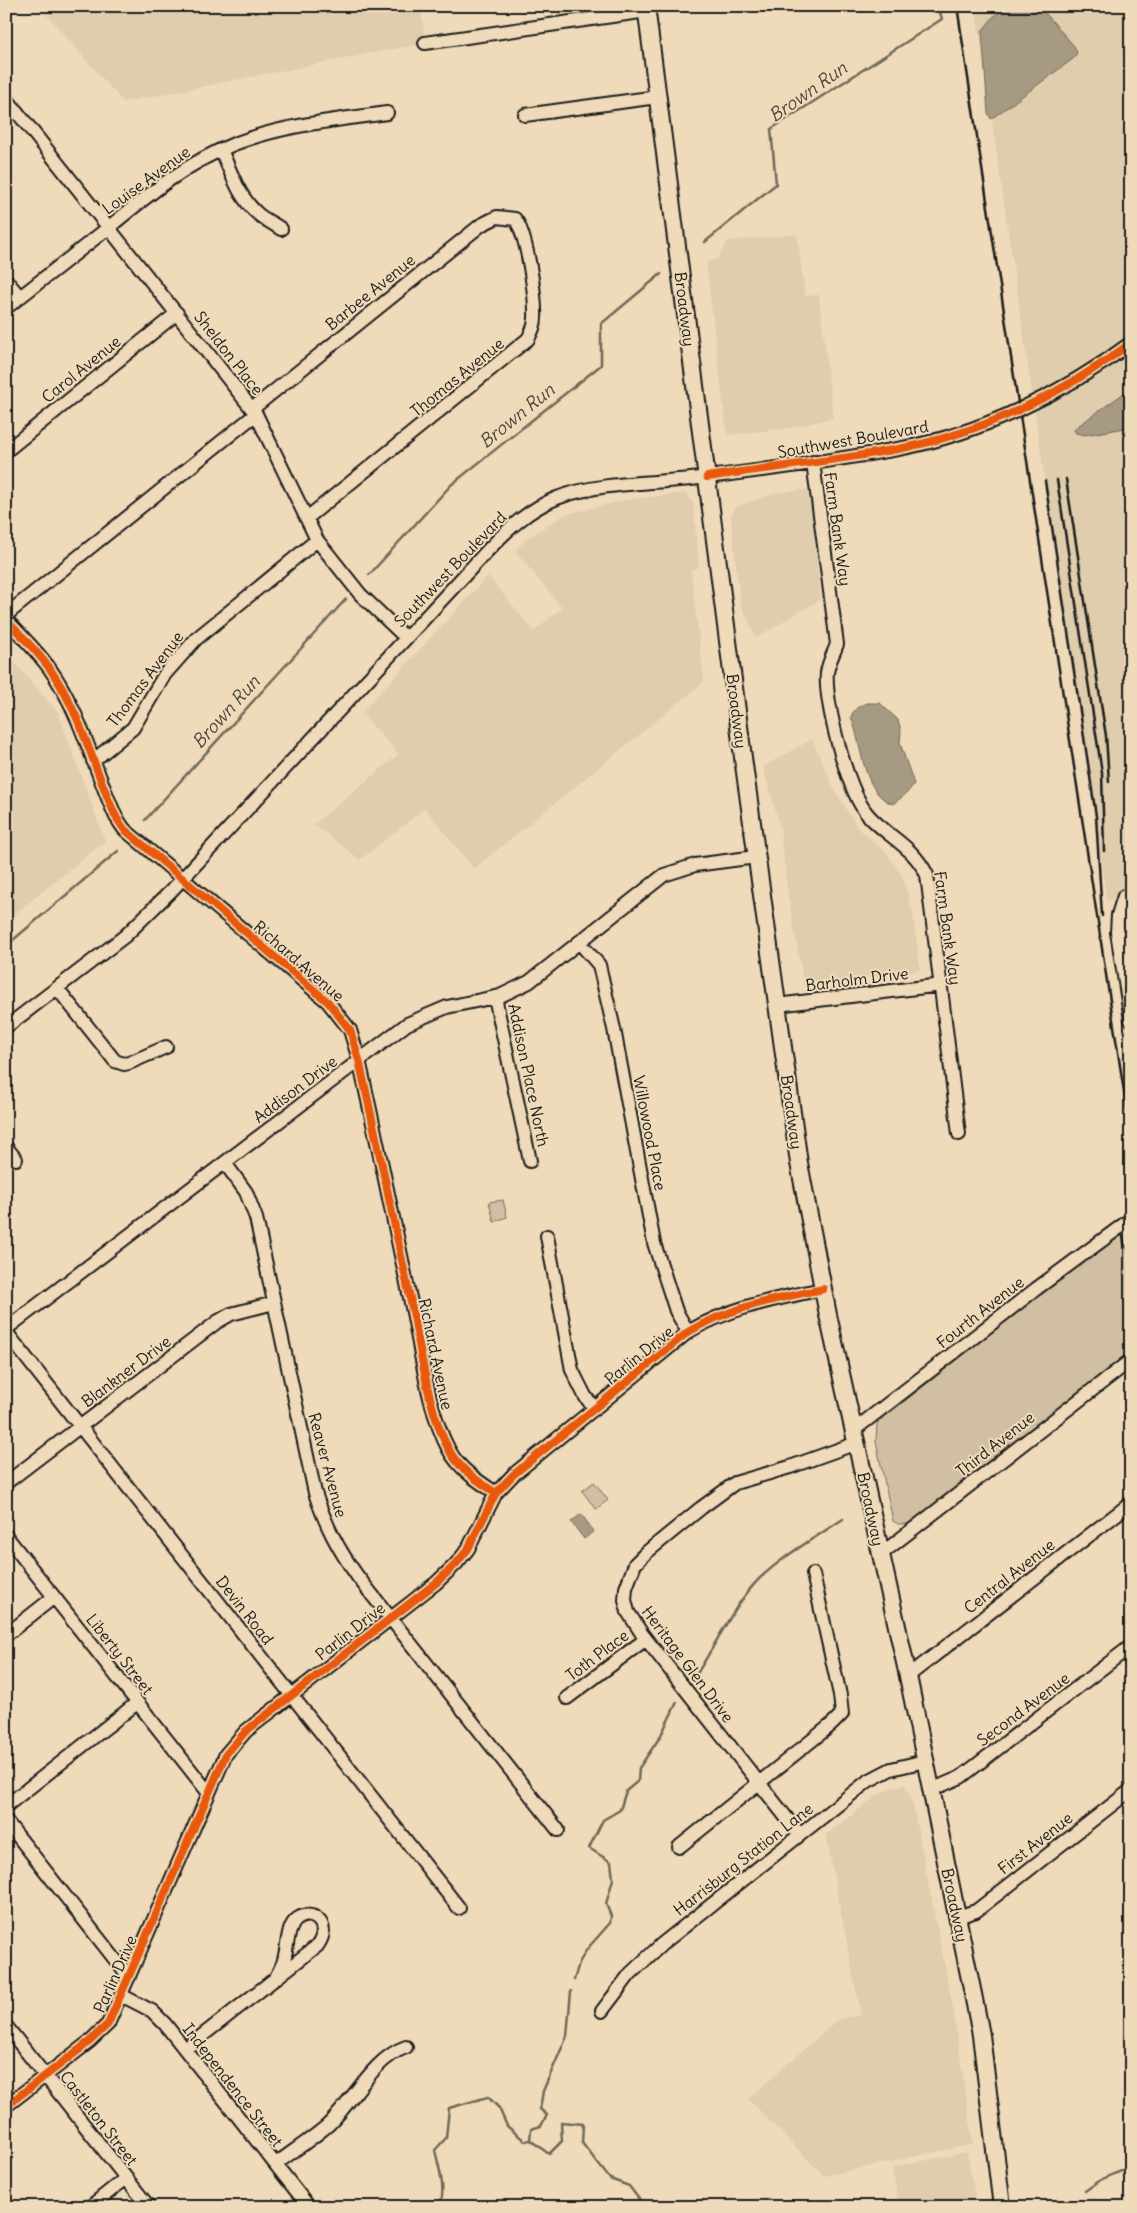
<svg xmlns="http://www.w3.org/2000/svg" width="1137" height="2213" font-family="Delius,sans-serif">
  <rect width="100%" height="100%" fill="#efdbb9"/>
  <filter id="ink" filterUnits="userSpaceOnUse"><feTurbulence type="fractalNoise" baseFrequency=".02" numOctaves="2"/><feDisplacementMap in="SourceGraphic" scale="10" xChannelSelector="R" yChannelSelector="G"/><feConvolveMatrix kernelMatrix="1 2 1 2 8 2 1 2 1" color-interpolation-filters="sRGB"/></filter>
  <g filter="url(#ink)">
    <path fill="#dfcdad" d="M39,6H421L425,43L123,102Z
      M985,6H1131V884L1107,903L976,12Z
      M797,234L805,296L819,295L833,418L790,428L727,435L706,262L717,259L728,241Z
      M809,489L821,599L756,638L740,602L731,516L735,508L741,505L776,493Z
      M687,493L693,503L699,567L691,570L704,682L474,869L425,808L360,860L314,824L399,754L361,713L488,576L534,631L562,608L515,551L526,539L564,515L625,500Z
      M6,653L58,712L105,841L6,921Z
      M812,739L834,789L858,828L885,851L902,876L913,913L920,970L804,986L787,888L780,827L763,767Z
      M905,1785L912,1800L953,2008L973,2144L824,2176L748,2099L840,2018L861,2016L826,1835L876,1796L892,1787Z
      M967,2152L977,2207H899L892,2167Z"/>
    <path fill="#d0bfa2" stroke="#766e5f" d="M503,1200L507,1217L494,1222L489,1202Z
      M1120,1235L1125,1236L1131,1277V1351L908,1524H898L893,1521L876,1442L877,1423L1113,1237Z
      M594,1482L608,1500L596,1509L582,1491Z"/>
    <path fill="#a79a83" stroke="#6f685a" d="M1009,6H1039L1074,46L1077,53L1073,59L991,119L988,113L982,31L994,16Z
      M1131,388V427L1085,435L1076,433L1074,430L1078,426Z
      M867,703H880L898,720L901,730L900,743L914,784L906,794L893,804C862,794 862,743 851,717C854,708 859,706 867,703Z
      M581,1514L594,1531L584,1539L571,1522Z"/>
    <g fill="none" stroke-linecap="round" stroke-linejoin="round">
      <path stroke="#6f685a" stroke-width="2.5" d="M705,242L776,184L771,129L942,19L938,6
        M369,575L451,485L601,365V324L661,274
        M145,820L346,599
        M6,946L118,851
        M694,1678C714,1648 734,1604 759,1579C784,1555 815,1538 843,1519
        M574,1980L579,1963L587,1949L610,1923L611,1916L606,1904L613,1879L611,1862L589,1848L603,1820L620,1810L626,1791L638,1781L639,1768L660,1737L677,1702
        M530,2140L531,2129L541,2126L547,2115L540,2109L543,2091L567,2036L571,1991
        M1085,2191L1102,2179L1131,2167
        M438,2207C448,2195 438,2164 435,2150L446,2138L449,2108L488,2097L499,2108L507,2126L525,2141L530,2140L549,2154L562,2141L561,2122L583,2124L582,2143L610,2179L629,2186L645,2207"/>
      <defs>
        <path id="minor" d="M425,43L647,11
          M6,98L256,414L317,540L360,594L406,638
          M525,115L657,97
          M221,150C231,172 239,198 258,214C265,220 274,224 281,229
          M6,280L20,297
          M6,308C40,281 74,255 108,228C147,196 186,163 234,144C283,125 336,120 387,113
          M252,409L481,225L497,217L515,219C527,234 536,297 535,318C535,326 532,332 528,339L307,518
          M6,451L177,313
          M813,462L837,644C834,653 828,663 827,673C824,702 848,793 868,815C889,838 912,845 927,875L959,1134
          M6,615L256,414
          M6,620C22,636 37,651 50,669C81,713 94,769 116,817L124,829L328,1002L350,1030L359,1060C378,1144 395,1228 413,1312C422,1356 428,1411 449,1450C459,1469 479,1482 496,1493
          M93,761L133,728L165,674L196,639L317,540
          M1124,896L1118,915L1117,932L1131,1020
          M579,942L599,965L614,1029L654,1243L676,1311L688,1332
          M57,988L115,1061L124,1064L129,1063L166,1047
          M495,997L530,1161
          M777,1005L941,985
          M6,1027L125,936L171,891L488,550C508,529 529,509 557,498C595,483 650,483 691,479C760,471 830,461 898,449C980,434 1064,393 1131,343
          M6,1147L16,1159
          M225,1163L246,1192L256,1218L315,1493C326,1526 338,1549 358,1577L558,1830
          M547,1236L572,1370L585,1396L595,1409
          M6,1329L407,1024L447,1007L500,996L529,982L664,875L695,865L756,857
          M6,1332L459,1908
          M854,1430L1036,1289L1127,1222L1131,1242
          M6,1483L217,1322L231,1314L274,1303
          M6,1536L208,1792
          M881,1554L1131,1360
          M6,1635L54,1597
          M908,1676L1131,1503
          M567,1698L646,1639
          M931,1790L961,1777L1131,1646
          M6,1806L137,1703
          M6,1821L129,1977
          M800,1835L642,1634L628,1612L625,1600L626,1588L635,1564L647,1552L701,1508L735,1483L790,1467L857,1443
          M679,1847L831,1725L842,1714L840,1695L813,1574
          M957,1917L976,1911L1131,1790
          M121,1995L152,2011L165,2024L309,2207
          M602,2011L630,1974L662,1944L868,1781L891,1769L925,1761
          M6,2026L149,2207
          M185,2049L317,1946C334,1924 310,1906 295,1921C286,1931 288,1950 283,1963C281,1968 279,1972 276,1977
          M6,2106L89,2042L108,2024L226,1754L246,1731L436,1583L456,1564L468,1549L496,1493L513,1475L688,1332C730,1307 776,1299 823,1289
          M276,2164C293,2151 312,2139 328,2125C354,2101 372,2059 406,2047
          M90,2207L126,2178"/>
        <path id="major" d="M646,6L744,765L799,1163L828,1315L908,1676L973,1994L981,2035L1002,2207"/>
      </defs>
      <use href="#minor" stroke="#1c1c1c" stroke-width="16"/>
      <use href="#major" stroke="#1c1c1c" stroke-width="20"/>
      <use href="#minor" stroke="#efdbb9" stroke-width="12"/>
      <use href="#major" stroke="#efdbb9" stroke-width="16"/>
      <path stroke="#1c1c1c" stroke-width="2.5" d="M957,6L1131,1137
        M1066,479L1106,736L1109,782
        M1057,480L1102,773L1104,851
        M1045,481L1096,816L1102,916"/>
      <defs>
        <path id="cycleway" d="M707,477C771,467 835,461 898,449C982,433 1063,394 1131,343
          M6,620C22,636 37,651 50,669C81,713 94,769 116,817L124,829L328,1002L350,1030L359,1060C378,1144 395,1228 413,1312C422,1356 428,1411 449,1450C459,1469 479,1482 496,1493
          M6,2106L89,2042L108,2024L226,1754L246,1731L436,1583L456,1564L468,1549L496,1493L513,1475L688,1332C730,1307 776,1299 823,1289"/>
      </defs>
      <use href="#cycleway" stroke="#efdbb9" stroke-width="11"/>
      <use href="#cycleway" stroke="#e8590c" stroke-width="8"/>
    </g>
  </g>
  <g text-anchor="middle" stroke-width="4" stroke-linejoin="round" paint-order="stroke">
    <g font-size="16" fill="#1c1c1c" stroke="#efdbb9">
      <text transform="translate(146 180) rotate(-36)" y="6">Louise Avenue</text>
      <text transform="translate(370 292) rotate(-39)" y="6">Barbee Avenue</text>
      <text transform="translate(685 309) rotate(83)" y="6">Broadway</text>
      <text transform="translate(229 353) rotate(52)" y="6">Sheldon Place</text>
      <text transform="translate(81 369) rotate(-39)" y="6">Carol Avenue</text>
      <text transform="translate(457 377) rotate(-39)" y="6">Thomas Avenue</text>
      <text transform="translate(853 439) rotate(-10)" y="6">Southwest Boulevard</text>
      <text transform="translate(838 529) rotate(82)" y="6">Farm Bank Way</text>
      <text transform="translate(450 569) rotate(-46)" y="6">Southwest Boulevard</text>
      <text transform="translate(145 679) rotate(-53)" y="6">Thomas Avenue</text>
      <text transform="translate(737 711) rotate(83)" y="6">Broadway</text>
      <text transform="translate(948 928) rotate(82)" y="6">Farm Bank Way</text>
      <text transform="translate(299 961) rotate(41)" y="6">Richard Avenue</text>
      <text transform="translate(857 979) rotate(-7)" y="6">Barholm Drive</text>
      <text transform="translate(529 1075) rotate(78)" y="6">Addison Place North</text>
      <text transform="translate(295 1089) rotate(-37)" y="6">Addison Drive</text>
      <text transform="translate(792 1112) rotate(82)" y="6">Broadway</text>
      <text transform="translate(650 1133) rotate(79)" y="6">Willowood Place</text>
      <text transform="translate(980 1312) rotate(-38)" y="6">Fourth Avenue</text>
      <text transform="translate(436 1354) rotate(78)" y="6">Richard Avenue</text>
      <text transform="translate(639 1355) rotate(-39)" y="6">Parlin Drive</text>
      <text transform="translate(126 1371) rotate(-37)" y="6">Blankner Drive</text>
      <text transform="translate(995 1444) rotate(-38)" y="6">Third Avenue</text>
      <text transform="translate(328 1465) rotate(75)" y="6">Reaver Avenue</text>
      <text transform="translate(871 1509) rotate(78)" y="6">Broadway</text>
      <text transform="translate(1009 1576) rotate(-38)" y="6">Central Avenue</text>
      <text transform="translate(245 1610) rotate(52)" y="6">Devin Road</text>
      <text transform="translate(350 1631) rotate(-38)" y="6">Parlin Drive</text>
      <text transform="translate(120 1654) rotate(52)" y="6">Liberty Street</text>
      <text transform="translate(597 1655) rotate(-37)" y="6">Toth Place</text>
      <text transform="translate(688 1664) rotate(53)" y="6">Heritage Glen Drive</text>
      <text transform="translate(1023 1709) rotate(-37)" y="6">Second Avenue</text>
      <text transform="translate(1035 1843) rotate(-38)" y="6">First Avenue</text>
      <text transform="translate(743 1859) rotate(-38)" y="6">Harrisburg Station Lane</text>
      <text transform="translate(955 1905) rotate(78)" y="6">Broadway</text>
      <text transform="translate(115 1974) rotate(-66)" y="6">Parlin Drive</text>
      <text transform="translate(233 2085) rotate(52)" y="6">Independence Street</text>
      <text transform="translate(99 2118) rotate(52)" y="6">Castleton Street</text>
    </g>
    <g font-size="18" font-style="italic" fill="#4d4840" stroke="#efdbb9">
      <text transform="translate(808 92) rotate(-35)" y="6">Brown Run</text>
      <text transform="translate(517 416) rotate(-39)" y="6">Brown Run</text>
      <text transform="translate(226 712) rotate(-48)" y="6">Brown Run</text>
    </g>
  </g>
  <rect width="1137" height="2213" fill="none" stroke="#efdbb9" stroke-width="25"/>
  <rect x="12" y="12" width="1112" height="2188" fill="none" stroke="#1c1c1c" stroke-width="2" filter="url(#ink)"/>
</svg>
